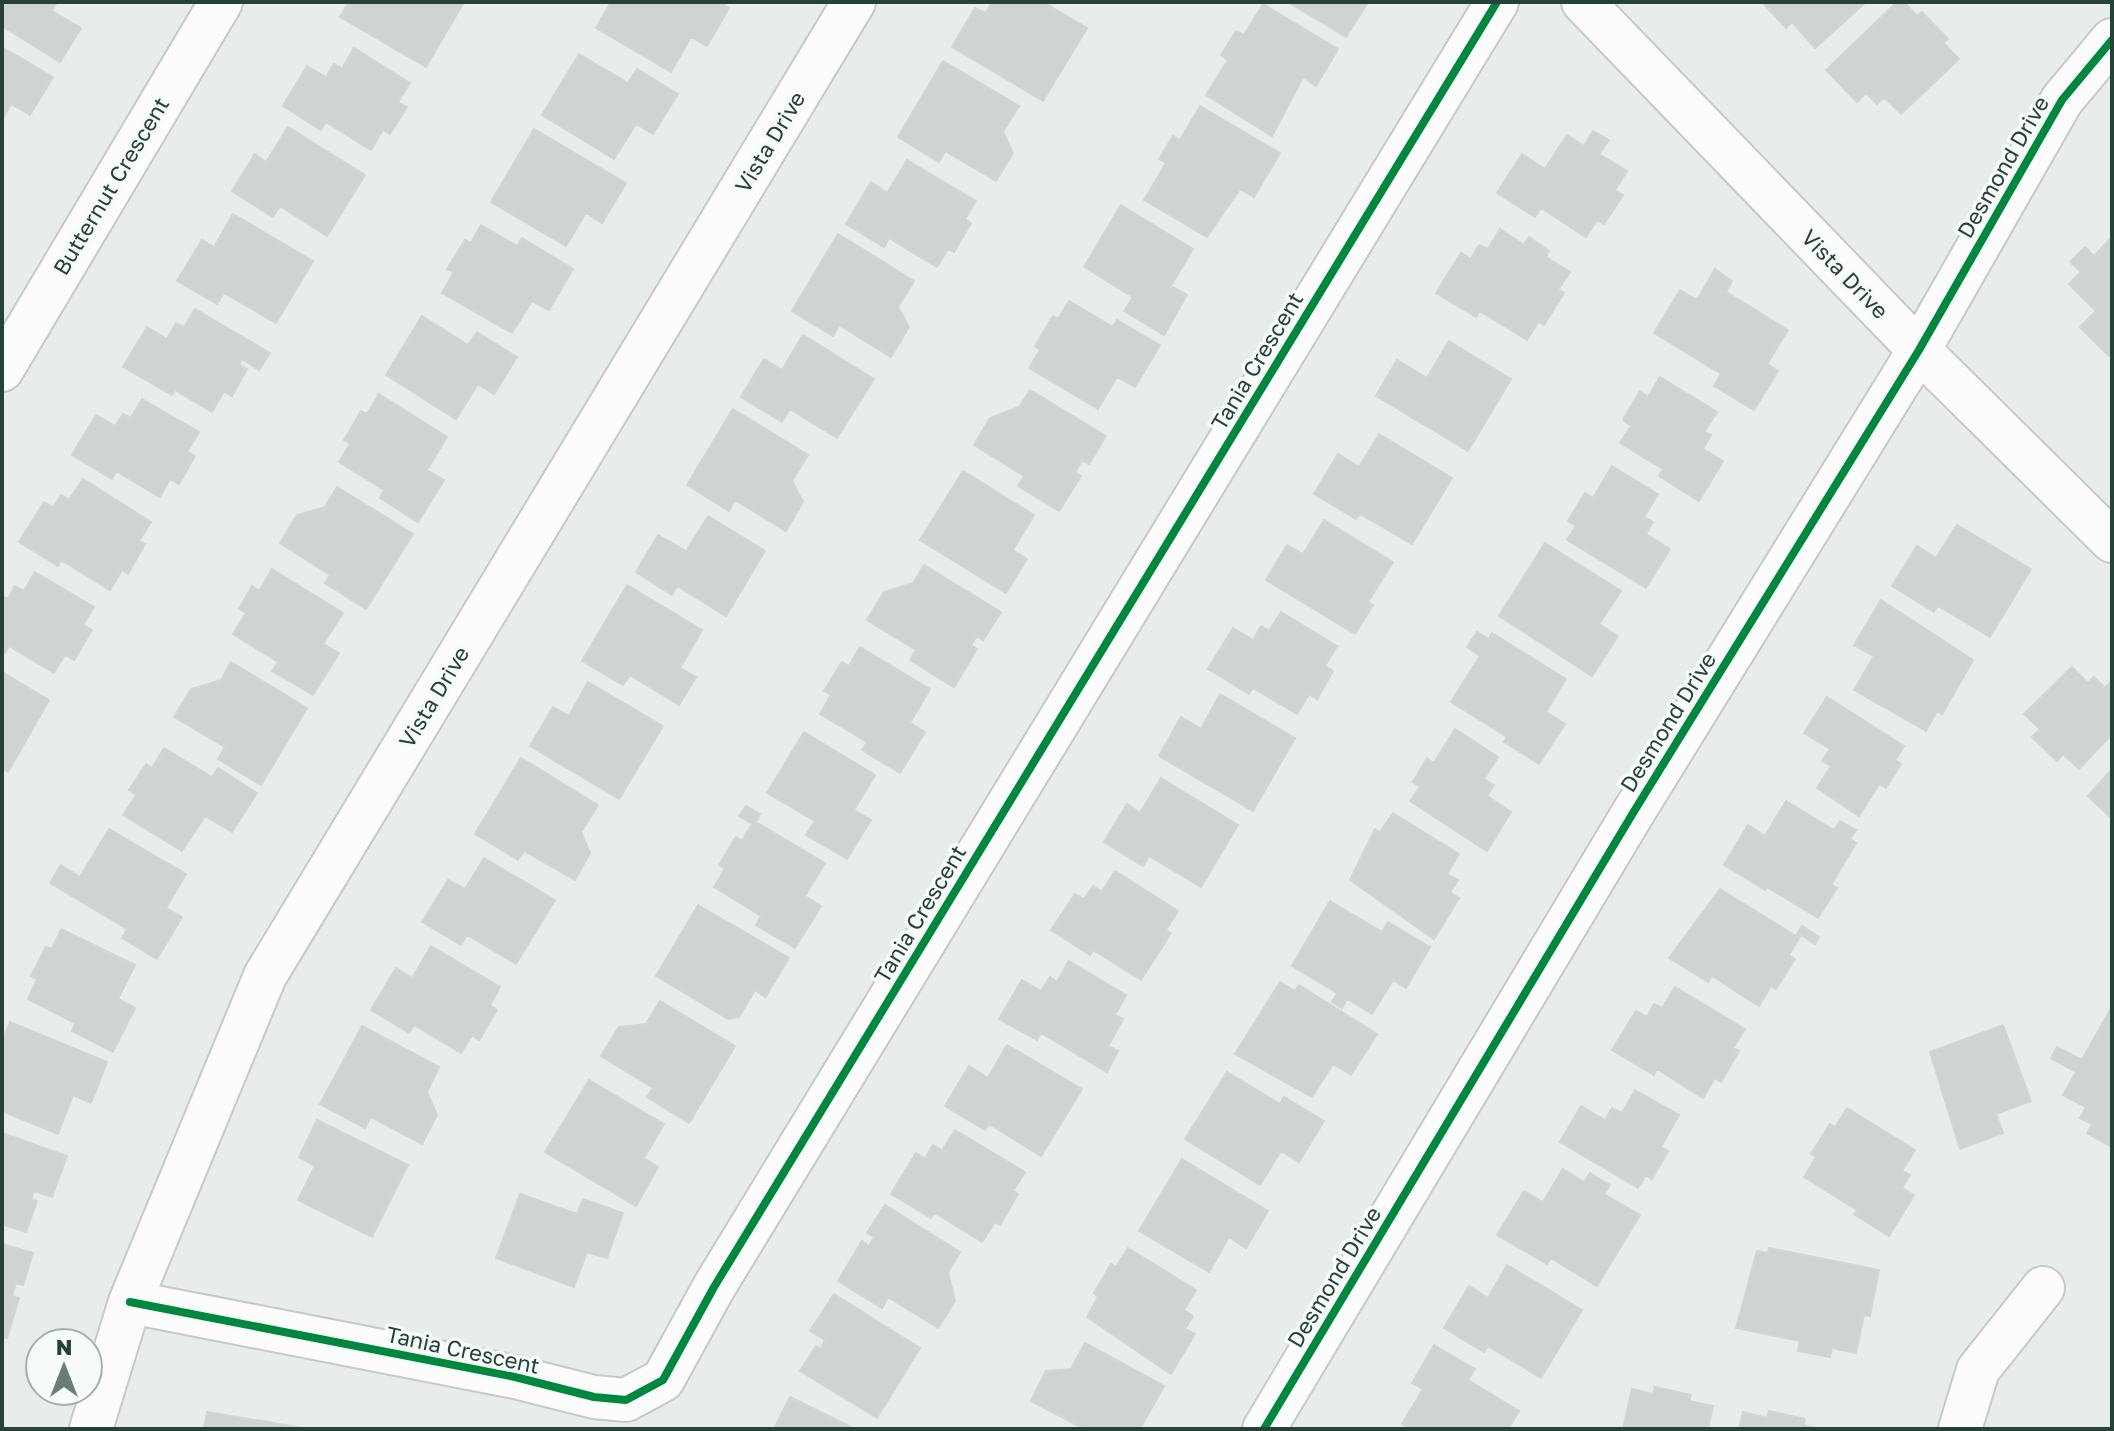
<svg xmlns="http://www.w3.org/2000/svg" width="2114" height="1431" font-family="'Golos Text',sans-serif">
  <rect width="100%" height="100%" fill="#e8edeb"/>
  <path fill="#cfd4d2" stroke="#d1d6d4" stroke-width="2" d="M2,2H57L52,11L81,28L60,62L2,26Z
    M349,2H464L426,67L340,17Z
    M611,2H719L729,8L707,46L691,37L671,72L596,28Z
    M992,2H1043L1087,28L1043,101L952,47L975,8L986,13Z
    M1288,2H1368L1346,37Z
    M1762,2H1866L1815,48L1792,22L1786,28Z
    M1897,2H1904L1917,16L1922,12L1948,39L1943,43L1959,59L1901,114L1884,97L1877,104L1866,93L1857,102L1826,70Z
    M1263,4L1338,49L1316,86L1303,77L1272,136L1206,95L1228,60L1221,55L1236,31L1244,35Z
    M2,47L53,77L30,115L11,104L2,120Z
    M354,48L410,83L398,102L407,107L390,134L383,130L371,150L326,122L321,130L283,106L307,66L326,77L334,64L342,69Z
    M579,54L628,83L637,69L678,94L653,134L636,124L614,159L542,115Z
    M943,61L1019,106L1003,132L1013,153L996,181L945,151L939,162L898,137Z
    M1200,106L1280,153L1254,197L1240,189L1207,237L1144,200L1166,163L1159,159L1173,136L1180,140Z
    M288,127L365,175L327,236L280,206L273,217L232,191L255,154L266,162Z
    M534,129L626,183L602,223L586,213L566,246L491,202Z
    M1593,131L1609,140L1599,154L1627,171L1615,190L1623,195L1604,224L1597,220L1586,237L1541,208L1535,217L1497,193L1522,154L1545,169L1567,135L1584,146Z
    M907,160L976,201L965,219L971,223L954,252L948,249L937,267L889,238L884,247L846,224L871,182L887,193Z
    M1121,205L1193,249L1171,286L1187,295L1164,335L1124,311L1133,297L1084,267Z
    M233,214L313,261L276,323L224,293L217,304L177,281L202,240L214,247Z
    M481,225L517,246L522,238L573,269L549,310L532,301L512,333L442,293L454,272L447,269L465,240L471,243Z
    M1500,229L1524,245L1529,237L1549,251L1546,257L1570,272L1558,290L1564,293L1544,325L1539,321L1527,340L1480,311L1476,317L1436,293L1461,253L1471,259L1479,245L1488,249Z
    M838,234L914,281L898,307L909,327L891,357L839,325L833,336L792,311Z
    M2112,237V353L2109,356L2080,327L2096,311L2069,284L2081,272L2070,262L2085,247L2094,256Z
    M1715,269L1732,281L1726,292L1788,330L1767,364L1778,371L1754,410L1714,386L1721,374L1654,333L1680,290L1697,300Z
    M1069,301L1113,327L1117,320L1160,345L1135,387L1117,377L1098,409L1029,368L1040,350L1035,346L1053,316L1058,319Z
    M195,309L270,353L259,370L242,359L239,365L247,369L232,396L224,391L212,412L175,390L172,395L123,367L147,327L167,339L176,323L184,327Z
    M422,316L468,345L477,332L517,357L494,394L478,384L456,419L386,375Z
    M803,335L874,379L837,438L790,409L782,422L741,397L764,359L782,370Z
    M1449,341L1511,379L1468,451L1376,396L1397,360L1427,378Z
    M1660,377L1717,412L1704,432L1711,435L1703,449L1723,461L1699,501L1659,476L1663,469L1620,443L1631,426L1623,420L1640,391L1648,397Z
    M1030,390L1106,436L1089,464L1082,460L1075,473L1081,476L1059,511L1018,486L1024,476L974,445L990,418L1019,407Z
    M379,394L447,437L427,470L444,480L418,522L380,498L384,490L339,462L350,444L344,440L361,411L367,414Z
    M142,399L199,432L187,452L195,456L179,484L170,479L160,497L116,471L112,479L72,455L96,415L115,426L123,414L131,418Z
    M733,409L808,455L792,481L803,502L786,531L735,500L729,511L687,485Z
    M1379,434L1452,478L1412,544L1360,514L1356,519L1314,494L1338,454L1359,467Z
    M1612,466L1658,494L1644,517L1653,522L1646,534L1670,549L1646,588L1567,540L1576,526L1568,521L1585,493L1593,498Z
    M963,471L1034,515L1013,550L1027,559L1006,593L920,540Z
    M83,479L151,522L139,541L145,544L128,574L122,570L110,590L61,560L58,566L19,542L44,502L53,508L61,495L69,500Z
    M337,487L413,534L366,609L325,583L330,575L280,543L297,515L325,507Z
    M708,516L765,551L726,616L677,586L672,595L636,572L658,535L686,551Z
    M1324,520L1393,562L1368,602L1373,605L1355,634L1266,580L1287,545L1303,554Z
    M1957,525L2031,569L1990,637L1938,606L1934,612L1892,586L1917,546L1936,558Z
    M1545,543L1621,591L1599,624L1618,636L1592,676L1499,616Z
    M924,565L1001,612L983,640L977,636L971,645L977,649L954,687L910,660L916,650L867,620L884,592L913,583Z
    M272,569L343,613L323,644L339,653L313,695L272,671L278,662L233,634L246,613L239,609L252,586L259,591Z
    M35,572L94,607L83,625L92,630L74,660L65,655L54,673L9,646L5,653L2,651V596L8,599L15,586L24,591Z
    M627,585L702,630L680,668L696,677L679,705L630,675L623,685L582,661Z
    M1881,600L1973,660L1942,714L1937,711L1926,731L1854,690L1874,656L1854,645Z
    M1281,612L1337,646L1325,666L1333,671L1317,699L1309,694L1297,714L1253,688L1249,694L1208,669L1233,628L1253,640L1261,626L1269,631Z
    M1477,632L1489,639L1492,633L1566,679L1546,712L1565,724L1539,764L1504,742L1507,737L1451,702L1480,656L1467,647Z
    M860,647L930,689L910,723L925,732L900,773L862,750L867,742L820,714L831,695L824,691L842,662L849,666Z
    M231,662L307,708L261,785L218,759L225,747L174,717L191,689L221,680Z
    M2072,667L2088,683L2094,677L2105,688L2112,681V734L2079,769L2063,754L2057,761L2032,737L2040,729L2024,714Z
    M2,672L49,700L8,772L2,768Z
    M588,682L663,726L619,799L530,746L553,707L569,716Z
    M1220,694L1295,738L1253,811L1159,756L1181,717L1201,729Z
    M1827,697L1904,746L1895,760L1901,764L1886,788L1879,784L1859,816L1817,788L1831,766L1822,761L1830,749L1804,733Z
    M1455,729L1498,757L1484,779L1494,785L1487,796L1511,812L1487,851L1410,801L1420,787L1413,782L1427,758L1434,763Z
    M804,732L875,775L854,810L871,820L847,859L806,835L815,821L767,793Z
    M164,748L212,777L218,768L257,793L232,832L205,816L182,851L123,815L136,795L129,790L146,764L152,768Z
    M521,758L598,805L581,832L590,853L575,880L524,851L518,860L475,834Z
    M2112,769V819L2088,796Z
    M1161,778L1238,825L1201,887L1149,856L1143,866L1104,842L1127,804L1140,813Z
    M1786,801L1834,830L1840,821L1856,830L1850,839L1856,843L1831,885L1837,888L1818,918L1767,887L1765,890L1724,865L1748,825L1765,836Z
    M746,806L760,814L756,822L825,863L805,896L821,906L795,948L756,925L761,916L714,887L725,869L719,865L736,837L742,841L752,824L739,816Z
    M1393,813L1459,854L1447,874L1458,880L1450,892L1459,898L1434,939L1350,880L1375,829L1380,832Z
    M109,829L186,874L166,908L182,917L157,959L122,938L127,929L50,883L61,865L80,877Z
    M484,858L555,900L516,964L467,935L461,945L422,922L448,880L465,889Z
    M1115,871L1178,911L1166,930L1171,933L1141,980L1093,950L1090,955L1051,930L1075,894L1084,899L1093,886L1102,892Z
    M1720,889L1796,936L1802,926L1819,937L1815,944L1801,935L1789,955L1795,959L1776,989L1771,986L1759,1006L1712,976L1708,982L1669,958Z
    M1330,901L1382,932L1388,922L1430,947L1406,988L1393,980L1372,1014L1347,999L1342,1008L1332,1002L1337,993L1292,966Z
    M698,905L789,958L765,997L755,990L739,1017L728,1019L656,976Z
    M61,929L135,965L118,999L135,1008L113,1052L72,1031L75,1023L28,999L37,979L31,976L46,947L52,949Z
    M431,946L500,987L490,1005L497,1010L479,1040L472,1035L461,1053L414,1025L409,1033L371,1010L396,968L412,978Z
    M1069,961L1126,995L1115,1015L1123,1019L1108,1046L1118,1051L1107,1072L1041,1033L1037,1040L999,1019L1022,980L1041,991L1050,977L1057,982Z
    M1280,982L1295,991L1299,985L1377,1034L1351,1075L1333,1064L1312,1097L1235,1054Z
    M1675,987L1745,1029L1733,1048L1739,1051L1721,1082L1715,1078L1703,1098L1657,1069L1654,1075L1612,1050L1636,1011L1647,1017L1654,1004L1662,1008Z
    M660,1001L735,1046L689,1123L647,1097L653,1088L601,1056L619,1027L646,1024Z
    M2111,1008L2112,1009V1147L2087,1133L2092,1124L2080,1118L2086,1107L2063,1095L2076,1072L2051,1058L2057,1047L2082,1060Z
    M10,1022L107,1062L91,1103L73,1095L58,1134L2,1111V1042Z
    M2003,1025L2031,1101L1996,1114L2003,1133L1960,1149L1930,1052Z
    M362,1026L439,1067L427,1092L437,1115L422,1144L371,1117L365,1128L320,1104Z
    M1007,1045L1082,1089L1041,1156L989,1124L985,1130L945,1106L969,1066L988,1078Z
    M1227,1072L1280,1104L1284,1097L1324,1121L1299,1162L1281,1151L1260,1185L1185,1139Z
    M589,1080L664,1124L644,1158L658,1167L636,1206L545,1152Z
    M1635,1090L1679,1115L1661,1147L1668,1151L1652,1179L1646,1175L1638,1188L1560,1142L1581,1106L1605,1120L1612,1108L1622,1113Z
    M1847,1108L1915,1150L1902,1171L1910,1175L1902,1188L1914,1195L1889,1236L1854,1214L1857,1210L1804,1177L1816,1157L1811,1154L1830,1124L1835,1127Z
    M317,1120L408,1165L372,1237L298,1200L315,1166L299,1157Z
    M955,1130L1025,1172L1013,1191L1018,1194L1000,1225L995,1222L982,1242L935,1213L931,1218L891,1194L916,1153L925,1159L933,1145L942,1151Z
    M2,1133L67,1156L52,1197L34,1191L31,1199L37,1201L26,1232L2,1224Z
    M1182,1159L1268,1211L1246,1248L1229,1237L1209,1272L1139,1231Z
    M1563,1169L1584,1182L1590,1173L1610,1185L1604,1194L1640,1215L1597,1286L1551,1258L1547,1264L1497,1235L1524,1191L1543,1202Z
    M520,1194L577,1214L583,1199L623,1213L607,1258L587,1252L574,1287L496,1258Z
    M885,1205L960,1252L948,1272L955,1301L938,1328L888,1297L882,1308L838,1281L862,1241L869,1246L874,1237L867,1233Z
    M2,1244L33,1253L23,1285L16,1283L12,1296L19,1298L7,1338L2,1337Z
    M1128,1248L1196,1290L1184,1310L1193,1316L1185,1329L1195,1334L1171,1374L1087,1317L1098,1297L1094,1293L1111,1264L1116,1267Z
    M1769,1248L1879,1270L1870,1316L1864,1315L1856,1353L1832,1348L1830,1357L1798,1351L1800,1341L1736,1328L1757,1251L1768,1253Z
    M1507,1265L1582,1310L1541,1378L1488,1346L1484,1352L1444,1328L1469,1286L1488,1298Z
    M834,1294L920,1348L877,1418L800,1371L816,1346L821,1349L825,1340L810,1331Z
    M1085,1343L1164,1386L1140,1429H1080L1081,1427L1031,1401L1046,1371L1071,1369Z
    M1434,1345L1475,1369L1468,1380L1519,1411L1508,1429H1411L1402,1424L1423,1389L1412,1383Z
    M1655,1387L1691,1395L1689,1401L1713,1406L1708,1429H1623L1632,1389L1653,1394Z
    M790,1397L855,1429H774Z
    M1769,1411L1805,1419L1803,1425L1820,1429H1739L1743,1412L1767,1418Z
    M207,1412L303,1428V1429H204Z"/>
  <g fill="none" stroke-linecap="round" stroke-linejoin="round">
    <defs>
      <path id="minor" d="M1583,2L1919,350L2112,541
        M2,370L221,2
        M130,1302L515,1377L594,1397L626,1400L663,1380L714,1287L1497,2
        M91,1429L130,1302L265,976L854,2
        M1264,1429L1633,813L1919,350L2062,100L2112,40
        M1960,1429L1978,1370L2043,1288"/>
    </defs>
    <use href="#minor" stroke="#c5cac8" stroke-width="46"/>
    <use href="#minor" stroke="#fcfcfc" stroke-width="42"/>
    <defs>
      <path id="cycleway" d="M130,1302L515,1377L594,1397L626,1400L663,1380L714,1287L1497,2
        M1264,1429L1633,813L1919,350L2062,100L2112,40"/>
    </defs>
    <use href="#cycleway" stroke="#f7fbf9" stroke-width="13"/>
    <use href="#cycleway" stroke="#00873e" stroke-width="8"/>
  </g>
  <g text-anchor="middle" stroke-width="7" stroke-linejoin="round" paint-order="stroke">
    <g font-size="22" fill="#24423a" stroke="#f7fbf9">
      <text transform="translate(770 142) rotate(-59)" y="8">Vista Drive</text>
      <text transform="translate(2003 167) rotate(-60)" y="8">Desmond Drive</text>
      <text transform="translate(111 186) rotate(-59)" y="8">Butternut Crescent</text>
      <text transform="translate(1845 274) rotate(46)" y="8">Vista Drive</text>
      <text transform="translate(1257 361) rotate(-59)" y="8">Tania Crescent</text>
      <text transform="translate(434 697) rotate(-59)" y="8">Vista Drive</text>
      <text transform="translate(1668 722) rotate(-58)" y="8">Desmond Drive</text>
      <text transform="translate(920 914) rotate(-59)" y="8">Tania Crescent</text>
      <text transform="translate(1334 1277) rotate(-59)" y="8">Desmond Drive</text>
      <text transform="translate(463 1350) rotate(12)" y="8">Tania Crescent</text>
    </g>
  </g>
  <rect width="2114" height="1431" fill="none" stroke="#24423a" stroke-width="8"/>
  <g transform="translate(64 1367)"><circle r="38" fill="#f7fbf9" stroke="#a3b1ad" stroke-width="2"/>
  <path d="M0-6L14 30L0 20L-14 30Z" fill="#697e78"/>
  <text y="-12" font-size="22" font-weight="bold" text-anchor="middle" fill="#24423a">N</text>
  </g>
</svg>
